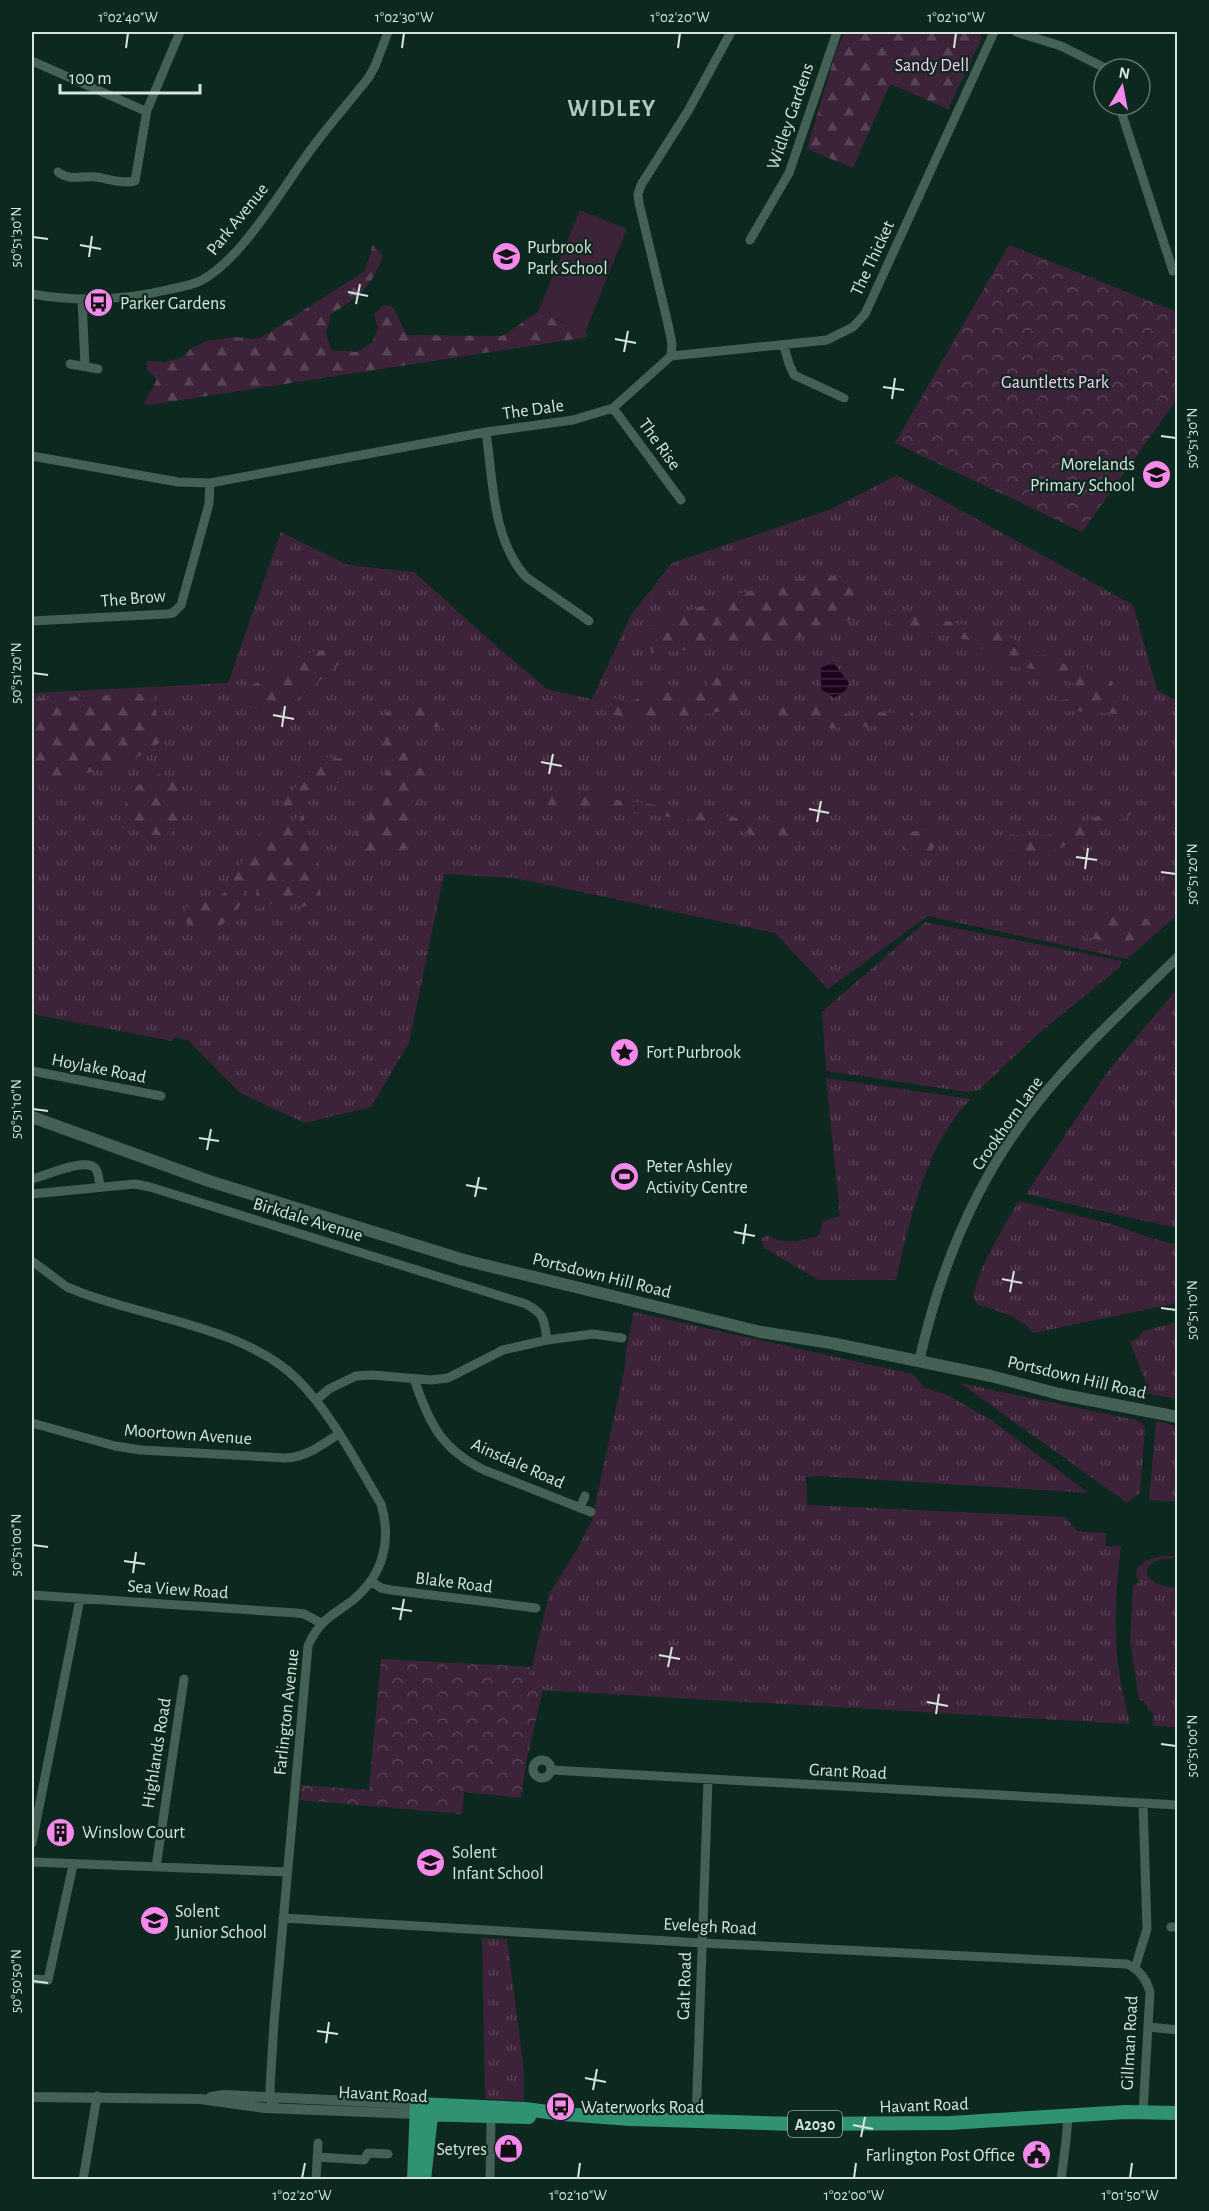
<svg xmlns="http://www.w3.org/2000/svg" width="1209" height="2211" font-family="'Alegreya Sans',sans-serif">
  <defs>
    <pattern id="grass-tufts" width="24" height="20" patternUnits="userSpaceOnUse" patternTransform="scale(1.5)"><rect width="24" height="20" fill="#3c2339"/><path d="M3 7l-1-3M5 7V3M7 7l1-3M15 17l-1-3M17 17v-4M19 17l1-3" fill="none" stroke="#574355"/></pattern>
    <pattern id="forest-firs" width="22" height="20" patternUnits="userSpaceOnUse" patternTransform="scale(1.5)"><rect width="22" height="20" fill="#3c2339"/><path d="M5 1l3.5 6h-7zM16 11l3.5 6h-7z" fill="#574355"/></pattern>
    <pattern id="park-crowns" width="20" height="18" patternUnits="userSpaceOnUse" patternTransform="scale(1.5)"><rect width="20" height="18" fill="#3c2339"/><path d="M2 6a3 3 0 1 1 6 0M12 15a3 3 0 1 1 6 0" fill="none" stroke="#574355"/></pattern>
    <pattern id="water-rules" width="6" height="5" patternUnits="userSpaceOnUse" patternTransform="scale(1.5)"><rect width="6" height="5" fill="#1e001d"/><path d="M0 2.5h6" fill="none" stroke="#3e253d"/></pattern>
  </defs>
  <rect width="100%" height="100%" fill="#0d281e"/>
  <path fill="url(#grass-tufts)" d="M897,475L1133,605L1157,690L1177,701V915L1127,959L928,916L828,989L775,933L515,878L444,874L409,1043L371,1107L305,1123L240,1093L189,1041L176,1037L171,1041L32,1014V693L228,683L281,532L348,565L414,572L495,645L547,689L592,699L631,615L672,563L829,510Z
    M925,922L1122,961L1119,968L1037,1035L979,1090L968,1092L826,1071L822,1012Z
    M1177,989V1228L1026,1194L1108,1071Z
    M826,1078L971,1099C927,1141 909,1222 896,1280H819L764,1248L761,1239L767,1235C784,1245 801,1242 819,1235L823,1221L840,1216Z
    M1019,1201L1115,1225L1147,1237L1177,1245V1303L1033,1333C1021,1316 996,1311 977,1304L973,1297C981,1262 1001,1231 1019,1201Z
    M634,1312L912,1374L925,1388L948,1395L991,1420L1089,1493L819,1476L806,1477L807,1505L1065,1517L1077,1531L1106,1533V1546H1121C1116,1584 1114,1625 1118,1664C1120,1684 1126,1704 1130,1724L521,1689L532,1667L549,1594L578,1548L592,1520L625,1366L626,1349Z
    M1177,1322V1399L1145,1393V1380L1130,1342L1138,1338L1143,1331Z
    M960,1383L1140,1421L1145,1428L1140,1493L1127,1503Z
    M1156,1421L1177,1426V1502L1149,1500Z
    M1161,1556H1173L1172,1559C1161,1558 1150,1560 1146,1572C1151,1585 1165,1587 1177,1587V1727L1153,1726V1713L1148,1709L1145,1701L1139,1700L1130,1641L1133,1586L1139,1582L1136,1576L1137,1568L1147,1560Z
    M482,1938L507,1939L524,2071V2101L485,2099Z"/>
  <path fill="url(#forest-firs)" d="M845,32H979L982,38L948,109L890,84L853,168L807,149L836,51Z
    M373,244L383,256C369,290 362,295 331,314L326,333L331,350L356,352L372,343L378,328L374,314L384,305L393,307L407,335L502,336L538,312L585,332L588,337L149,405L144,404L157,379L147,370V361L165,362L184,357L190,349L207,341L234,337L253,339L262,337L365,271Z
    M825,573L867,587L855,618L792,640L651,653L650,627L721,598Z
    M894,610L1000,632L1059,663L1084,667L1113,682L1112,689L1124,701L1140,707L1118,714L1060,710L1055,704L1058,701L1075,698L1079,693L1073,683L1033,669L1008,666L969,640L895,626L888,622V613Z
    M338,647L348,657L277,715L263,716L246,698L253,684L265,680L307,653Z
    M722,676L725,685L743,686L750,696L747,707L657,722L618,716L604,711L615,698L627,702L661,692L678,694L708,689L706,680Z
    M152,693L162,741L130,762L75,776L32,782V699Z
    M394,699L432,711L452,726L448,729C427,726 411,715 391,726L392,736L396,744L406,745L410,757L406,768L427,767L430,779C416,803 409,816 415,844C398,852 381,860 362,857L355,843L356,830L369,817L377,790L388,770C383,756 377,730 385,716C389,709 393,708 394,699Z
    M774,704L821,705L857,717L871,712L913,713V720L878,726L829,728L768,717L767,710Z
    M323,757L343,759L345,776L340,784L321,777L289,810L281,809L280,804Z
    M162,773L181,787L179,823L168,838L122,828C125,792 128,788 162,773Z
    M536,792L636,802L743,819L795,822L809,826V836L803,843L772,844L727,824L671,817L539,804L533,800Z
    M1135,800L1139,810L1033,861L1002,845L1009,834L1030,838L1058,833Z
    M304,815L305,832L317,842L321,902L302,907L300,893L257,909L256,882L245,887L239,907L221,926L191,932L183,915L189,904L221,896L231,885L242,861L263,828L271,831Z
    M929,829L937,843L929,855L909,853L898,834Z
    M1097,916L1167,920L1128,947L1087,937Z"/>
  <path fill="url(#park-crowns)" d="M1009,245L1177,312V399L1082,532L895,443Z
    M381,1659L532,1667L521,1689H543L526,1763L521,1798L464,1792L462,1814L300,1800L301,1785L369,1790Z"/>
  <path fill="#3c2339" d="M580,210L627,229L585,332L538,312Z"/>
  <path fill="url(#water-rules)" d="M833,662L849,683L846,690L834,698L821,689V668Z"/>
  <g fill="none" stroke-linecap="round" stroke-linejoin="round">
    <path stroke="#456155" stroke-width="9" d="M1016,32L1061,46L1107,69
      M32,61L143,110H147
      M1119,105L1173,271
      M58,172C71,182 82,175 96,177C109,179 122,184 135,181L147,110L180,32
      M750,240L789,173L837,32
      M32,294C77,302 126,300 171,289C182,287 193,285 202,280C243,258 283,187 312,148C330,124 350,101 369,77L375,66L388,32
      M82,299L85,366
      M784,346L789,364L794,375L844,398
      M671,356L827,340L853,327L865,314L994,32
      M70,364L98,369
      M613,408L681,500
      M486,432C493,479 492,540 526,577L589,621
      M32,456L178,482L210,483L486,432L573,420L613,408L671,356L672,344L668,324L639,203L638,194L641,185L688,111L731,32
      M32,621L167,614L173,613L181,605L209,504L210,483
      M32,1071L161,1096
      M32,1179C45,1176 85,1157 95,1168C99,1172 99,1181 100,1187
      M32,1194L135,1184L150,1187L526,1304C545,1314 544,1320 547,1340
      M32,1261L67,1287L82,1293C149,1318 245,1328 297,1379C332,1414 356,1462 381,1504C392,1541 383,1575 353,1600C332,1616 319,1620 308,1646L274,2022L270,2088L271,2102L276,2107
      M414,1379C429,1423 441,1449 484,1470L591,1512
      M316,1400L329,1389L356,1376L372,1375L431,1380L448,1378L503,1350L547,1340L593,1334L622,1338
      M32,1423L115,1446L141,1450L286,1458C307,1457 321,1445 339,1434
      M580,1508L585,1496
      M371,1581L381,1588L391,1590L536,1608
      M32,1595L296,1613L304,1614L321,1623
      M533 1769a9 9 0 1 1 18 0a9 9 0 1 1-18 0Z
      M551,1770L1178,1805
      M32,1843L80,1599
      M32,1862L287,1872
      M156,1867L184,1679
      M283,1918L702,1943L1127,1964C1140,1970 1146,1979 1150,1992L1143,2112
      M1171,1927H1178
      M1135,1968L1147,1929L1143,1803
      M32,1979L48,1980L73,1865
      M1149,2027L1178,2030
      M696,2121L708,1780
      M317,2157L364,2160L368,2153L388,2154
      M83,2180L97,2096
      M316,2180L318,2143
      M490,2180L491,2117
      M1061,2180L1066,2141L1068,2117"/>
    <path stroke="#456155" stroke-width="10" d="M919,1362C940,1267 978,1175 1041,1098C1082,1048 1131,1003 1178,957
      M32,2097L200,2099L265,2108L417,2114
      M211,2097L224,2095L417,2104"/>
    <path stroke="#456155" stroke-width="12" d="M32,1117L209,1181L464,1260L761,1332L831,1343L991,1376L1059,1394L1178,1417"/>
    <path stroke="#319273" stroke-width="14" d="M417,2114L529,2117
      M414,2180L417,2104L525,2109L563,2114L631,2119L796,2124L950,2123L1126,2112L1178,2113
      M424,2180L432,2106"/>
  </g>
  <path fill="none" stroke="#d5e5de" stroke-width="2" d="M126,48L128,33M402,48L404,33M678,48L680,33M954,48L956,33M33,237L48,239M80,245L101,249M89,257L92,236M348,292L368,296M356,304L360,284M615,339L636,343M624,352L628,331M883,387L904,390M892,399L895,378M1161,436L1176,438M33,673L48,675M273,715L294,719M282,727L285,706M541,762L562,766M549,774L553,754M809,809L829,813M817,822L821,801M1076,857L1097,860M1085,869L1088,848M1161,872L1176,874M33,1109L48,1111M199,1138L219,1141M207,1150L211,1129M466,1185L487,1189M475,1197L479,1177M734,1232L755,1236M743,1244L746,1224M1002,1279L1022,1283M1010,1292L1014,1271M1161,1308L1176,1310M33,1545L48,1547M124,1561L145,1564M133,1573L136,1552M392,1608L412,1611M400,1620L404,1599M659,1655L680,1659M668,1667L672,1647M927,1702L948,1706M936,1714L939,1694M1161,1744L1176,1746M33,1981L48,1983M317,2031L338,2034M326,2043L329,2022M585,2078L606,2082M593,2090L597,2069M853,2125L873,2129M861,2137L865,2117M302,2178L305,2163M578,2178L580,2163M854,2178L856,2163M1130,2178L1132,2163"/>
  <defs>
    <symbol id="school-disc" viewBox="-11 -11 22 22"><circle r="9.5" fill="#f788ec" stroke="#0d281e"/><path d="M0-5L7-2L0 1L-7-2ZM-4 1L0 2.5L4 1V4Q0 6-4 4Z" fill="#111"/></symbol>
    <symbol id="bus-disc" viewBox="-11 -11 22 22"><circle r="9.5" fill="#f788ec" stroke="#0d281e"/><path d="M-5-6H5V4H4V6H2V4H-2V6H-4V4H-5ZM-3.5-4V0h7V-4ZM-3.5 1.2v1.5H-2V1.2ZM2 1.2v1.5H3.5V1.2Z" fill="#111"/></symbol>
    <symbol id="sight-disc" viewBox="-11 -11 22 22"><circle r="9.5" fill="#f788ec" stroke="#0d281e"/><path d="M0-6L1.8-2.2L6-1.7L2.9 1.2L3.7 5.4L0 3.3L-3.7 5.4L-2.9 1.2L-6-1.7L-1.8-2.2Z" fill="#111"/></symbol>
    <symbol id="stadium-disc" viewBox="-11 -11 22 22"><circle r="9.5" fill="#f788ec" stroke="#0d281e"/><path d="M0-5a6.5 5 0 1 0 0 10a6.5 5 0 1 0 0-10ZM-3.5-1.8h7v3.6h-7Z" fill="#111"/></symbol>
    <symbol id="building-disc" viewBox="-11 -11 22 22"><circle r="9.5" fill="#f788ec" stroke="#0d281e"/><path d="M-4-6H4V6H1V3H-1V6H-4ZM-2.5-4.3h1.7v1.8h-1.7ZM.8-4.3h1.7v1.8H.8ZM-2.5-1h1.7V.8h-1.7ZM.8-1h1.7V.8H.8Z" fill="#111"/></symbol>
    <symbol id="shop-disc" viewBox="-11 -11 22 22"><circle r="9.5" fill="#f788ec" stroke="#0d281e"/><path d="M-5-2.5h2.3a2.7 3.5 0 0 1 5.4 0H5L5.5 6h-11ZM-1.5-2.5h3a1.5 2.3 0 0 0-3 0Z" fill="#111"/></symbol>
    <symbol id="civic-disc" viewBox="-11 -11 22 22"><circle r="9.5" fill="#f788ec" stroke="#0d281e"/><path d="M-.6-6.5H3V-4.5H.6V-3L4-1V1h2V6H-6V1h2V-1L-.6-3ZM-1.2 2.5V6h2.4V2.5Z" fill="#111"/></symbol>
  </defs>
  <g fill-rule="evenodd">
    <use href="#school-disc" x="490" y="240" width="33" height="33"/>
    <use href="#bus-disc" x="82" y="286" width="33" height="33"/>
    <use href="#school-disc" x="1140" y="458" width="33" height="33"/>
    <use href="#sight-disc" x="608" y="1036" width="33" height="33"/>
    <use href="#stadium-disc" x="608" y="1160" width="33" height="33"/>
    <use href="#building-disc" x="44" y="1816" width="33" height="33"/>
    <use href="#school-disc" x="414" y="1846" width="33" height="33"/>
    <use href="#school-disc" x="138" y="1904" width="33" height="33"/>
    <use href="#bus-disc" x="544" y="2090" width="33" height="33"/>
    <use href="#shop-disc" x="492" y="2132" width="33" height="33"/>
    <use href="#civic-disc" x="1020" y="2138" width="33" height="33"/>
  </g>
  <g text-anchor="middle" stroke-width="4.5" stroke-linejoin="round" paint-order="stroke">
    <rect fill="#0d281e" stroke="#99aca4" stroke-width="1.5" x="788" y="2111" width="54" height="26" rx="4.5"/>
    <g font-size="16" font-weight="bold" fill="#d5e5de">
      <text x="815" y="2130">A2030</text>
    </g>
    <g font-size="18" fill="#ffc9f8" stroke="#0d281e">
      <text x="932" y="71">Sandy Dell</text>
      <text x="1055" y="388">Gauntletts Park</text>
    </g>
    <g font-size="18" fill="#d5e5de" stroke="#0d281e">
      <text transform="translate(790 116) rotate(-71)" y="6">Widley Gardens</text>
      <text transform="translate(237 219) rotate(-51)" y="6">Park Avenue</text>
      <text transform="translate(872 258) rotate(-65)" y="6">The Thicket</text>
      <text transform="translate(533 409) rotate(-8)" y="6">The Dale</text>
      <text transform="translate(660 444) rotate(54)" y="6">The Rise</text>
      <text transform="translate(133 598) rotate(-5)" y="6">The Brow</text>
      <text transform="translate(99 1068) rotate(11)" y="6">Hoylake Road</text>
      <text transform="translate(1007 1123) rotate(-55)" y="6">Crookhorn Lane</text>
      <text transform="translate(308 1219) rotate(17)" y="6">Birkdale Avenue</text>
      <text transform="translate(602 1275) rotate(14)" y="6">Portsdown Hill Road</text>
      <text transform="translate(1077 1377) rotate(13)" y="6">Portsdown Hill Road</text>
      <text transform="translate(188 1434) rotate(4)" y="6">Moortown Avenue</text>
      <text transform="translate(518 1463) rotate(24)" y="6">Ainsdale Road</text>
      <text transform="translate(454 1582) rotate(7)" y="6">Blake Road</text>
      <text transform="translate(178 1589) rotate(4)" y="6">Sea View Road</text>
      <text transform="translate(286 1712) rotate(-84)" y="6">Farlington Avenue</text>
      <text transform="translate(156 1753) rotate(-81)" y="6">Highlands Road</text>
      <text transform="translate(848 1771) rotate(3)" y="6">Grant Road</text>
      <text transform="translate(710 1926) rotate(3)" y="6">Evelegh Road</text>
      <text transform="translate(684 1986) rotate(-88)" y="6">Galt Road</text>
      <text transform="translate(1129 2043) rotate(-87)" y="6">Gillman Road</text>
      <text transform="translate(383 2094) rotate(3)" y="6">Havant Road</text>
      <text transform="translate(924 2105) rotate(-2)" y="6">Havant Road</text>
    </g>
    <g font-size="18" fill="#d5e5de" stroke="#0d281e" text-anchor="start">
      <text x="527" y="253">Purbrook<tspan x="527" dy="21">Park School</tspan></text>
      <text x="120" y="309">Parker Gardens</text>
      <text x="1135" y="470" text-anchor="end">Morelands<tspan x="1135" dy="21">Primary School</tspan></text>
      <text x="646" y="1058">Fort Purbrook</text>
      <text x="646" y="1172">Peter Ashley<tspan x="646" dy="21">Activity Centre</tspan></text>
      <text x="82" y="1838">Winslow Court</text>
      <text x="452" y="1858">Solent<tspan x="452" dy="21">Infant School</tspan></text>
      <text x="175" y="1917">Solent<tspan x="175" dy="21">Junior School</tspan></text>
      <text x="581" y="2113">Waterworks Road</text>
      <text x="487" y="2155" text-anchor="end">Setyres</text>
      <text x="1015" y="2161" text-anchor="end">Farlington Post Office</text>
    </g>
    <g font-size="24" font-weight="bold" letter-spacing="1.5" fill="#abc9bc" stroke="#0d281e">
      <text x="612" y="116">WIDLEY</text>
    </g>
  </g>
  <rect width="1209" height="2211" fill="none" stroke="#0d281e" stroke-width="66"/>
  <g transform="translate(1122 87) rotate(10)"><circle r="28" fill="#0d281e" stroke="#5d746b" stroke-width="1.5"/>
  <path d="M0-4.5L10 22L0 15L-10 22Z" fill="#f788ec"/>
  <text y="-9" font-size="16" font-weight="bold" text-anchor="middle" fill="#d5e5de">N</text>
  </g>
  <path d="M60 84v9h140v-9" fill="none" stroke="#d5e5de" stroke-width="3"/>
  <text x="69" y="84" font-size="18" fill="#d5e5de" stroke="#0d281e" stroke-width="4.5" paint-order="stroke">100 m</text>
  <rect x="33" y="33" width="1143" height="2145" fill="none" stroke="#d5e5de" stroke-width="2"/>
  <g font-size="15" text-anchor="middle" fill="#d5e5de">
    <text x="128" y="22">1°02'40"W</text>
    <text x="404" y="22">1°02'30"W</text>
    <text x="680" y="22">1°02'20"W</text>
    <text x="956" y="22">1°02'10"W</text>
    <text transform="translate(16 237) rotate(-90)" y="5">50°51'30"N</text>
    <text transform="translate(1192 438) rotate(-90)" y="5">50°51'30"N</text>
    <text transform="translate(16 673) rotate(-90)" y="5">50°51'20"N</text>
    <text transform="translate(1192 874) rotate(-90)" y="5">50°51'20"N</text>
    <text transform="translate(16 1109) rotate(-90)" y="5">50°51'10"N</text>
    <text transform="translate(1192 1310) rotate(-90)" y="5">50°51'10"N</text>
    <text transform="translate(16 1545) rotate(-90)" y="5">50°51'00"N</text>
    <text transform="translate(1192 1746) rotate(-90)" y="5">50°51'00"N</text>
    <text transform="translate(16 1981) rotate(-90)" y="5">50°50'50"N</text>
    <text x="302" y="2200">1°02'20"W</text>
    <text x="578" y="2200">1°02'10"W</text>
    <text x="854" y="2200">1°02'00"W</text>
    <text x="1130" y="2200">1°01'50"W</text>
  </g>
</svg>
